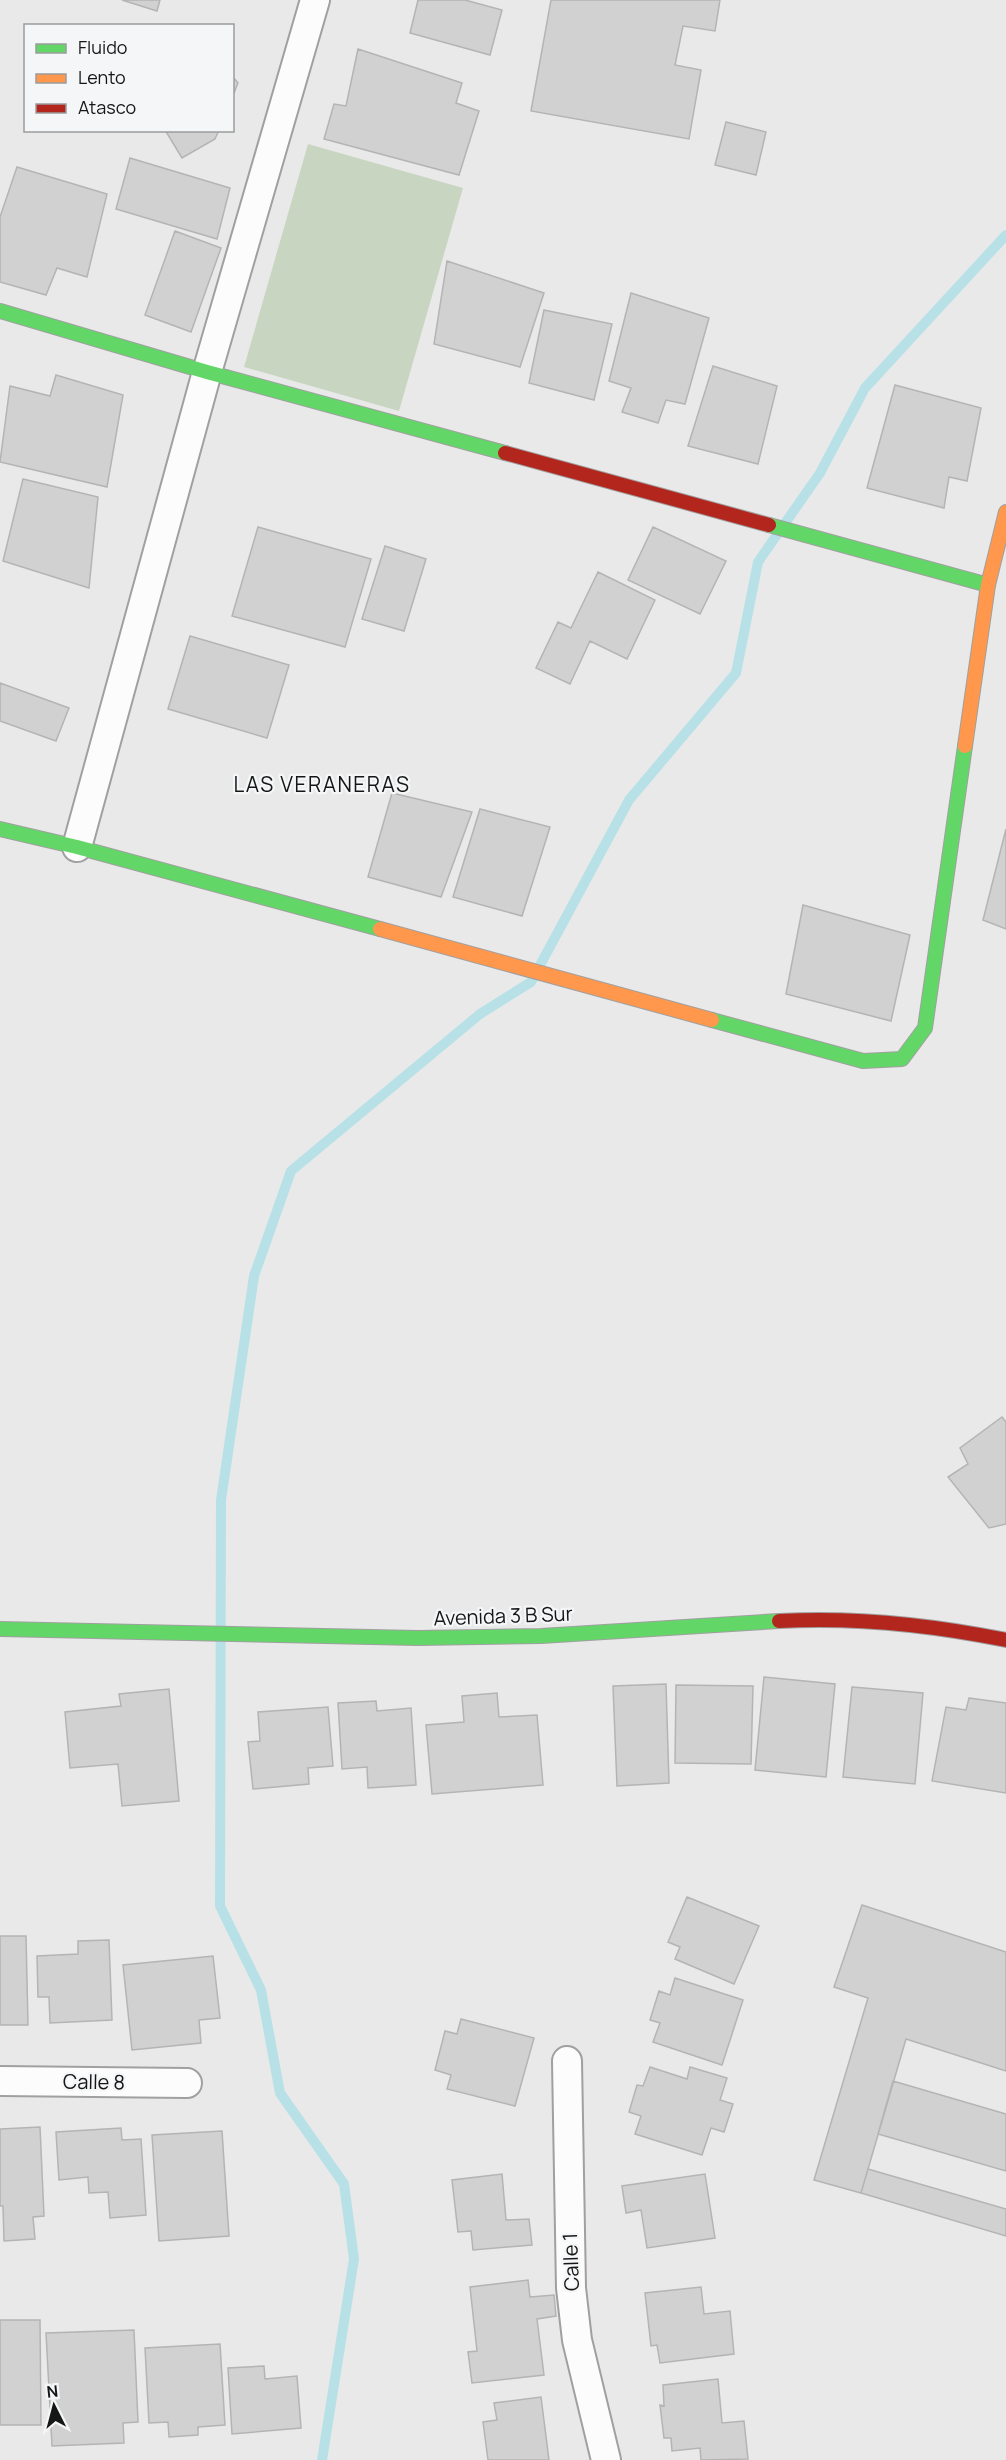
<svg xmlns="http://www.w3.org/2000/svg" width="1006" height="2460" font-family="Manrope,sans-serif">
  <rect width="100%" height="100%" fill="#e9e9e9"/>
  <path fill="#c8d6c1" d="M308,144L463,188L399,411L244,367Z"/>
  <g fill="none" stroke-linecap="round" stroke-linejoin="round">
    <path stroke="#b8e1e7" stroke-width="10" d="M322,2460L354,2259L344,2184L280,2093L261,1990L220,1906L221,1500L254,1276L291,1171L480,1014L531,982L629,800L736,673L758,562L820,473L865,388L1006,235"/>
  </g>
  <path fill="#d1d1d1" stroke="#b4b4b4" stroke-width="1.5" d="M122,0H160L157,11Z
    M418,0H465L502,10L490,55L410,33Z
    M551,0H720L715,31L683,26L675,65L701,70L689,139L531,111Z
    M358,49L462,83L456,103L479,111L459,175L324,139L334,104L346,106Z
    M232,76L238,83L232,98Z
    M726,122L766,132L756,175L715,165Z
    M165,130H219L215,139L182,158Z
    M130,158L230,188L217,239L116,209Z
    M17,167L107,194L87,277L57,268L46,295L0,282V217Z
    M175,231L221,248L191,332L145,315Z
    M447,261L544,293L520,367L434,344Z
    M631,293L709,318L685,404L666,400L658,423L622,412L631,388L609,381Z
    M544,310L612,324L594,400L529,383Z
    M713,366L777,386L758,464L688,446Z
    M56,375L123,395L107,487L0,462L10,386L50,396Z
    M895,385L981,408L967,481L949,477L944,508L867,488Z
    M23,479L98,497L89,588L3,561Z
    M258,527L371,559L345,647L232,616Z
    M653,527L726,561L700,614L628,580Z
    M385,546L426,559L404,631L362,619Z
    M598,572L655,600L627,659L590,641L570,684L536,668L558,622L571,628Z
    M190,636L289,665L267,738L168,709Z
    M0,683L69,708L56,741L0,721Z
    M392,793L472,812L441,897L368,877Z
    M480,809L550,827L522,916L453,897Z
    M1006,829V929L983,920Z
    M803,905L910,935L891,1021L786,994Z
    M1002,1417L1006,1422V1524L989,1528L948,1477L968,1464L960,1448Z
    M764,1677L835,1684L826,1777L755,1770Z
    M666,1684L669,1783L617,1786L613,1686Z
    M676,1685L753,1686L751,1764L675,1763Z
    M852,1687L923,1693L915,1784L843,1777Z
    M169,1689L179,1801L122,1806L118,1764L70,1768L65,1712L121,1706L119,1694Z
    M497,1693L499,1717L537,1715L543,1785L432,1794L426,1725L464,1722L462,1696Z
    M969,1698L1006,1703V1793L932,1781L946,1707L966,1710Z
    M376,1701L377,1711L411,1708L416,1785L368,1788L367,1767L342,1769L338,1703Z
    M328,1707L333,1766L308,1768L309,1784L253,1789L248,1742L260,1741L258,1712Z
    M687,1897L759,1926L734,1984L675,1959L680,1947L668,1942Z
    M862,1905L1006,1952V2071L906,2039L861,2193L814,2180L868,1998L834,1987Z
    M0,1936H26L28,2025H0Z
    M109,1940L112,2020L50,2023L49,1997H38L37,1956L78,1954V1941Z
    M213,1956L220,2018L199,2020L201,2043L132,2050L123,1965Z
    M675,1978L743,2000L722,2065L653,2042L660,2023L650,2020L659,1991L670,1995Z
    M461,2019L534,2038L515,2106L447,2089L451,2075L435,2070L445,2031L457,2034Z
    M650,2067L687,2079L690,2067L727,2078L720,2100L733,2104L724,2132L711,2128L702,2155L635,2134L641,2116L629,2112L637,2085L643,2086Z
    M893,2081L1006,2114V2171L878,2134Z
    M40,2127L44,2216L33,2217L35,2239L4,2241L3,2206H0V2129Z
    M121,2128L122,2140L141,2139L146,2215L110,2218L108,2192L89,2193L88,2177L59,2180L56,2132Z
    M222,2131L229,2236L159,2241L152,2135Z
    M868,2169L1006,2209V2236L861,2193Z
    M502,2174L506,2220L529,2219L532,2245L473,2250L471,2231L458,2232L452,2180Z
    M705,2174L715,2238L647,2248L641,2210L626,2213L622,2186Z
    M528,2280L530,2297L554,2295L556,2316L537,2319L544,2375L472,2383L468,2352L477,2351L470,2287Z
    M701,2287L704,2314L730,2311L734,2354L660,2363L657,2345L651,2346L645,2293Z
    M0,2320H40L41,2425H0Z
    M134,2330L138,2422L123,2423L124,2443L52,2446L46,2333Z
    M220,2344L225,2425L198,2427V2435L169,2437L168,2422L149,2423L145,2348Z
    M264,2366L265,2379L297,2376L301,2428L232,2434L228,2368Z
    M718,2379L722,2423L744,2421L748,2459L701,2460L700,2448L672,2451L671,2438H664L660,2405L664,2406L663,2385Z
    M541,2397L549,2460H488L483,2422L497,2420L494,2403Z"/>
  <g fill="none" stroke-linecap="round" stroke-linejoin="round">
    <defs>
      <path id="street" d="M77,847L207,372L315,0
        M567,2061L571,2288L577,2340L606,2460
        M0,2081L187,2083"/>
      <path id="fast" d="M0,311L207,372L505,453
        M769,525L988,585
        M0,829L77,847L380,929
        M712,1020L863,1061L902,1059L925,1028L965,746
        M0,1629L418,1638L541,1636L779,1621"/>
      <path id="slow" d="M965,746L988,585L1006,512
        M380,929L712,1020"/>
      <path id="jam" d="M505,453L769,525
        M779,1621C854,1617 932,1625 1006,1640"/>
    </defs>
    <use href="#street" stroke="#a0a0a0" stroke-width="32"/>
    <use href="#fast" stroke="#a0a0a0" stroke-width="16"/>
    <use href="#slow" stroke="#a0a0a0" stroke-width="16"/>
    <use href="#jam" stroke="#a0a0a0" stroke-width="16"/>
    <use href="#street" stroke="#fcfcfc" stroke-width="28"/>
    <use href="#fast" stroke="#63d668" stroke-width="14"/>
    <use href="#slow" stroke="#ff974d" stroke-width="14"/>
    <use href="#jam" stroke="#b3261e" stroke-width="14"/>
  </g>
  <g text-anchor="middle" stroke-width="4.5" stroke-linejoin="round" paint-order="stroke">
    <g font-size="20" fill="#151616" stroke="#f5f6f7">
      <text transform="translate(503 1616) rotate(-2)" y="7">Avenida 3 B Sur</text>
      <text transform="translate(94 2082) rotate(1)" y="7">Calle 8</text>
      <text transform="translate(571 2262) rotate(-92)" y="7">Calle 1</text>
    </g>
    <g font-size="21" letter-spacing="1.5" fill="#151616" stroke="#f5f6f7">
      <text x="322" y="792">LAS VERANERAS</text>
    </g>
  </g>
  <rect x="24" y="24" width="210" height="108" fill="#f5f6f7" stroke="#9b9c9d" stroke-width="1.5"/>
  <rect x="36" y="44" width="30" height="9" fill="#63d668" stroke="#9b9c9d" stroke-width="1.5"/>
  <text x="78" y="54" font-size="18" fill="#151616">Fluido</text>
  <rect x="36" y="74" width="30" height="9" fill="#ff974d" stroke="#9b9c9d" stroke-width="1.5"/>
  <text x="78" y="84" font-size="18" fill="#151616">Lento</text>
  <rect x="36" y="104" width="30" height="9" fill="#b3261e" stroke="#9b9c9d" stroke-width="1.5"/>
  <text x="78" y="114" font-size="18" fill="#151616">Atasco</text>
  <g transform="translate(54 2406) rotate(354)" stroke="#f5f6f7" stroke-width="4.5" paint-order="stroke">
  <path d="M0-4.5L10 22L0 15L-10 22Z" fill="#151616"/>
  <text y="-9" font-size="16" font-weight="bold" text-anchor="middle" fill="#151616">N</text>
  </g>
</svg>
